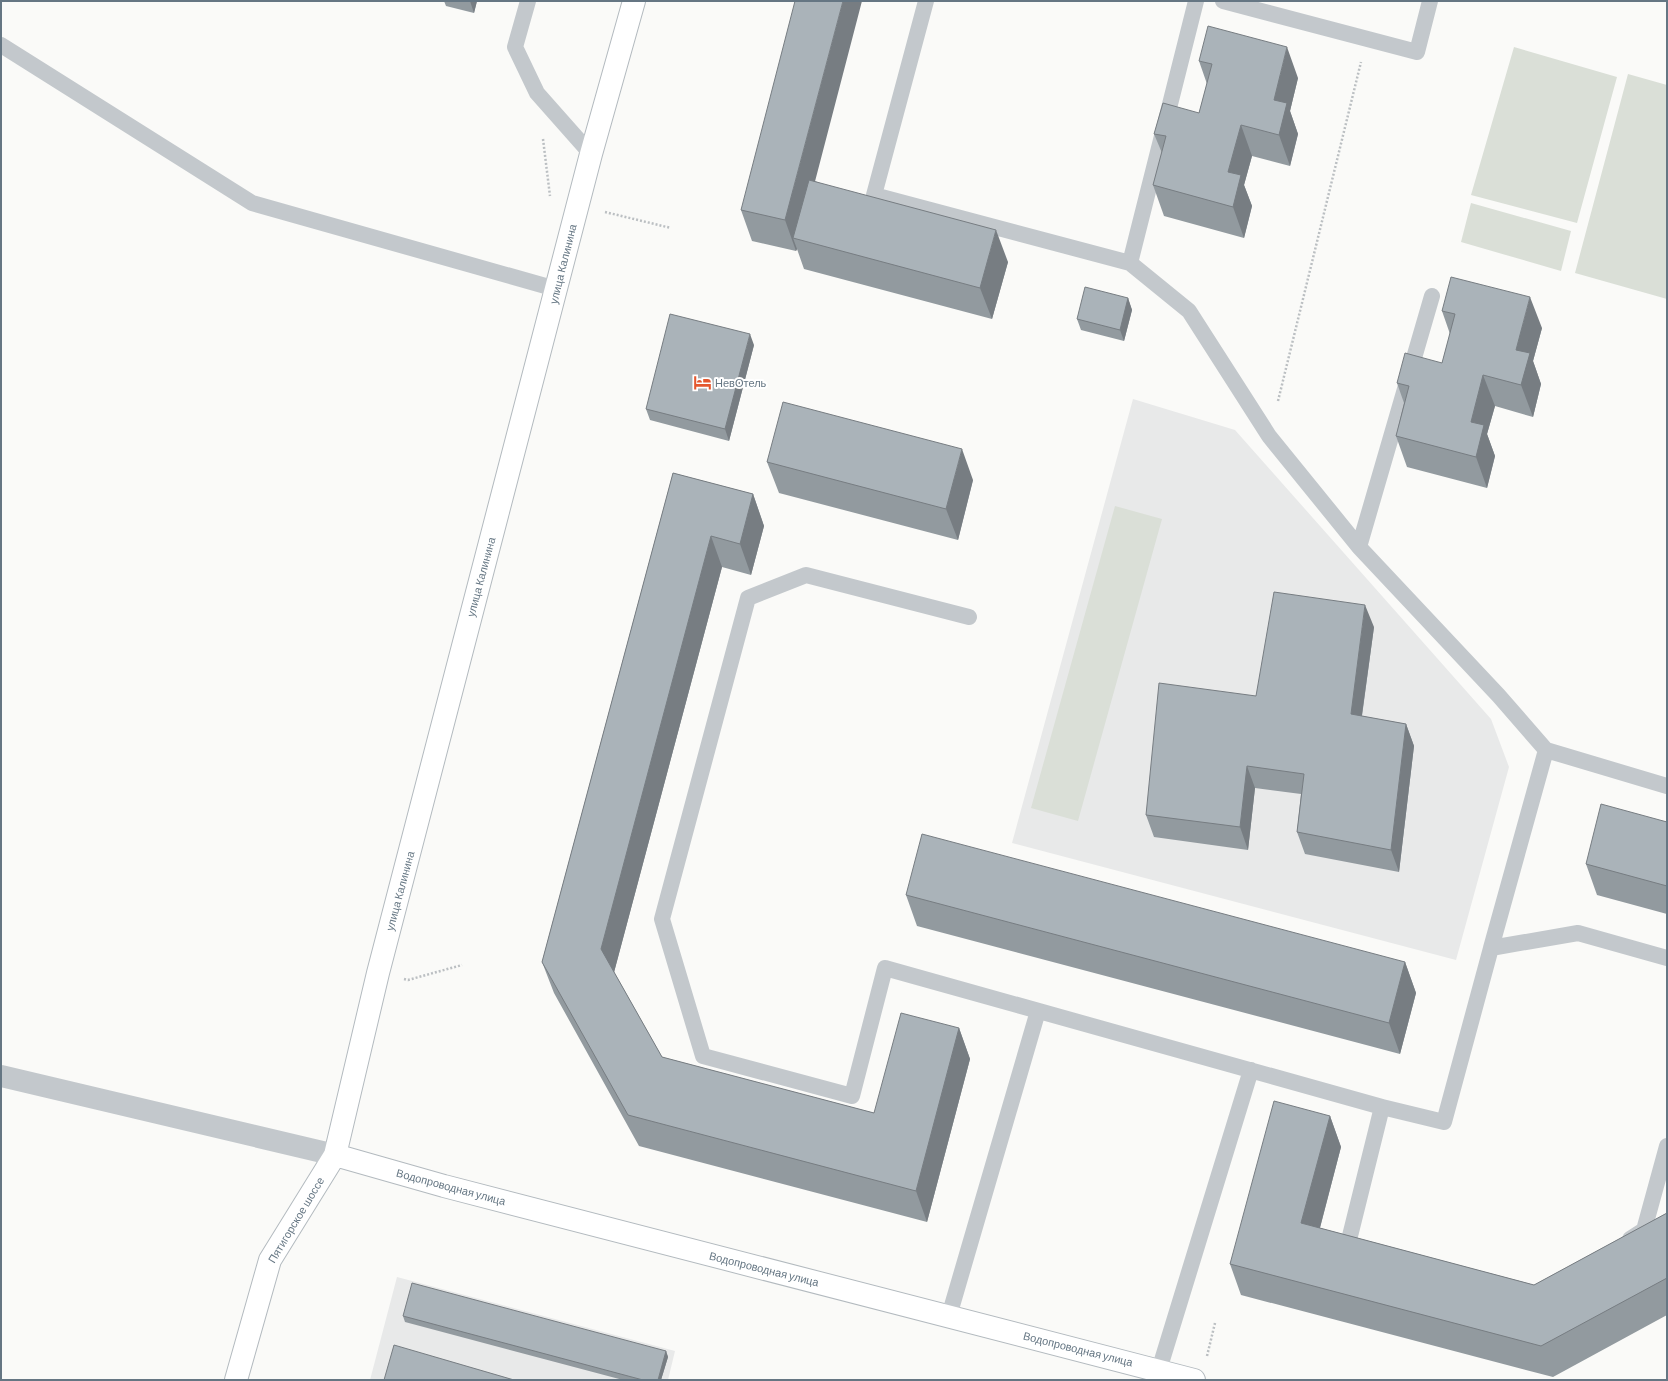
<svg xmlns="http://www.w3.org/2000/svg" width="1668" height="1381" font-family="Barlow,sans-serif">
  <rect width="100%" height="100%" fill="#fafaf8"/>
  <path fill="#e8e9e9" d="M1133,399L1235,430L1491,719L1509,767L1456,960L1012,843Z
    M397,1277L675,1351L668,1380H370Z"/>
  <path fill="#dadfd7" d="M1514,47L1617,77L1577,223L1471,195Z
    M1628,74L1667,85V299L1575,273Z
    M1471,203L1571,231L1561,271L1461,242Z
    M1115,506L1162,519L1078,821L1031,808Z"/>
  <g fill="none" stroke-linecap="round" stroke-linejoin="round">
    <defs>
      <path id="secondary" d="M335,1155L444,1186L1194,1380
        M236,1380L270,1260L335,1155L378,973L591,154L634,1"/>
    </defs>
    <use href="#secondary" stroke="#b3babf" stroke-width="24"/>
    <path stroke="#bbbfc2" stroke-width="2.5" stroke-dasharray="2 2" stroke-linecap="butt" d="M543,139L550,196
      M605,212L671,228
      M1278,401L1361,62
      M404,979L408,980L462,965
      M1207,1356L1215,1323"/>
    <path stroke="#c3c8cc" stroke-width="16" d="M528,1L515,47L537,93L591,154
      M926,1L874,195L1130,263L1189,311L1269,436L1359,547
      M1223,1L1417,52L1430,1
      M1,45L252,203L556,289
      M1130,263L1196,1
      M1432,296L1359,547L1499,696L1546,750L1667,786
      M969,617L806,575L748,598L662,919L703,1056L852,1096L885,968L1382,1107L1348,1244L1359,1247
      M1546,750L1491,948L1578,933L1667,958
      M1382,1107L1444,1122L1491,948
      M1630,1239L1644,1230L1667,1146
      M949,1316L1038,1011
      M1159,1370L1251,1070"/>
    <path stroke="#c3c8cc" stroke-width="22" d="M1,1076L335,1155"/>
    <use href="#secondary" stroke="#fff" stroke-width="22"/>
  </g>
  <path fill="#929a9f" d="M444,1H477L474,13L446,6Z
    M1199,61L1298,78L1290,111L1298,134L1290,166L1252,156L1244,185L1252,206L1244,238L1164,216L1153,185L1162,153L1154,134L1199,113L1207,84Z
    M815,181L1008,262L992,319L804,269L797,249L796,251L752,241L741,210Z
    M1128,298L1132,310L1124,341L1081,330L1077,319Z
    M1442,311L1542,328L1533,361L1541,384L1533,417L1495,406L1487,434L1495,456L1487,488L1407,467L1396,436L1404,403L1397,383L1442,363L1450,334Z
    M754,345L729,441L650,420L646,409Z
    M767,462L973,480L958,540L779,493Z
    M673,473L753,494L764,526L751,575L722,567L614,972L662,1057L874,1113L959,1028L970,1059L927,1222L639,1146L554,993L542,962Z
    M1374,627L1362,716L1406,724L1414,746L1399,872L1305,854L1297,832L1301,794L1255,788L1248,850L1154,837L1146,815Z
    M1667,822V914L1597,895L1586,864Z
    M906,895L1405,962L1416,993L1400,1054L917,926Z
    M1330,1116L1341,1147L1320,1228L1534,1285L1667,1213V1315L1553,1377L1241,1295L1230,1264Z
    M403,1316L666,1351L668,1357L661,1380H623L405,1322Z"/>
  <path fill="#777d82" d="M470,1H477L474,13Z
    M843,1H862L800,239L793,238L797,249L796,251L785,220Z
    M1287,47L1298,78L1290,111L1298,134L1290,166L1279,135L1274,100Z
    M1241,125L1252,156L1244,185L1252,206L1244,238L1233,207L1228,172Z
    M996,230L1008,262L992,319L980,288Z
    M1530,297L1542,328L1533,361L1541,384L1533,417L1521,385L1516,350Z
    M1128,298L1132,310L1124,341L1120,330Z
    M750,334L754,345L729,441L725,429Z
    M1483,375L1495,406L1487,434L1495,456L1487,488L1476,457L1471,422Z
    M962,449L973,480L958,540L946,509Z
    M753,494L764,526L751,575L740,544Z
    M711,536L722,567L612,980L601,949Z
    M1365,605L1374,627L1359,736L1351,714Z
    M1406,724L1414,746L1399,872L1391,850Z
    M1247,766L1255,788L1248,850L1240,827Z
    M1405,962L1416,993L1400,1054L1389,1023Z
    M959,1028L970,1059L927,1222L916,1191Z
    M1330,1116L1341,1147L1313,1254L1301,1223Z
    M666,1351L668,1357L661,1380H658Z"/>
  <path fill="#aab3b9" stroke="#777d82" d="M795,1H843L785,220L741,210Z
    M1208,26L1287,47L1274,100L1287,103L1279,135L1241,125L1228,172L1241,175L1233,207L1153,185L1166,136L1154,134L1163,103L1199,113L1212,64L1199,61Z
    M809,180L996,230L980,288L793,238Z
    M1451,277L1530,297L1516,350L1530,353L1521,385L1483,375L1471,422L1484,425L1476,457L1396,436L1409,386L1397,383L1405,353L1442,363L1455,314L1442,311Z
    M1085,287L1128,298L1120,330L1077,319Z
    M670,314L750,334L725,429L646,409Z
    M783,402L962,449L946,509L767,462Z
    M673,473L753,494L740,544L711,536L601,949L662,1057L874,1113L901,1013L959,1028L916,1191L628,1115L542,962Z
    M1274,592L1365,605L1351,714L1406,724L1391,850L1297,832L1304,774L1247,766L1240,827L1146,815L1159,683L1256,696Z
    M1601,804L1667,822V886L1586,864Z
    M922,834L1405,962L1389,1023L906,895Z
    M1274,1101L1330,1116L1301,1223L1534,1285L1667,1213V1278L1541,1346L1230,1264Z
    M412,1283L666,1351L658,1380H643L403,1316Z
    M394,1345L514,1380H384Z"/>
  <defs>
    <symbol id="hotel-bare" viewBox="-9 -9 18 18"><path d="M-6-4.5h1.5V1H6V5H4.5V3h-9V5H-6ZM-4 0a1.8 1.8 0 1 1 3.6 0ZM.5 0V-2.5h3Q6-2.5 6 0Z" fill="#e4572e" stroke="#fff" stroke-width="2.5" paint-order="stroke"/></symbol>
  </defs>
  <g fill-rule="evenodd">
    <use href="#hotel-bare" x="690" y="370" width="25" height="25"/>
  </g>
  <g text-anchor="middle" stroke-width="4" stroke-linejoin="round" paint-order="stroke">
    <g font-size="11" fill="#657683" stroke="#fff">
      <text transform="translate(563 264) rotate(-76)" y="4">улица Калинина</text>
      <text transform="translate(481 577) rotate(-75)" y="4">улица Калинина</text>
      <text transform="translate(400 891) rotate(-75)" y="4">улица Калинина</text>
      <text transform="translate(451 1187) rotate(15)" y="4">Водопроводная улица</text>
      <text transform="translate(296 1220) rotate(-59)" y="4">Пятигорское шоссе</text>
      <text transform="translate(764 1269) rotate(14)" y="4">Водопроводная улица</text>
      <text transform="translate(1078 1349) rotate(14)" y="4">Водопроводная улица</text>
    </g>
    <g font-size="11" fill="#657683" stroke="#fff" text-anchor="start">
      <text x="715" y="387">НевОтель</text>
    </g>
  </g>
  <rect width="1668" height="1381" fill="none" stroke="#657683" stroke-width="4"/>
</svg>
